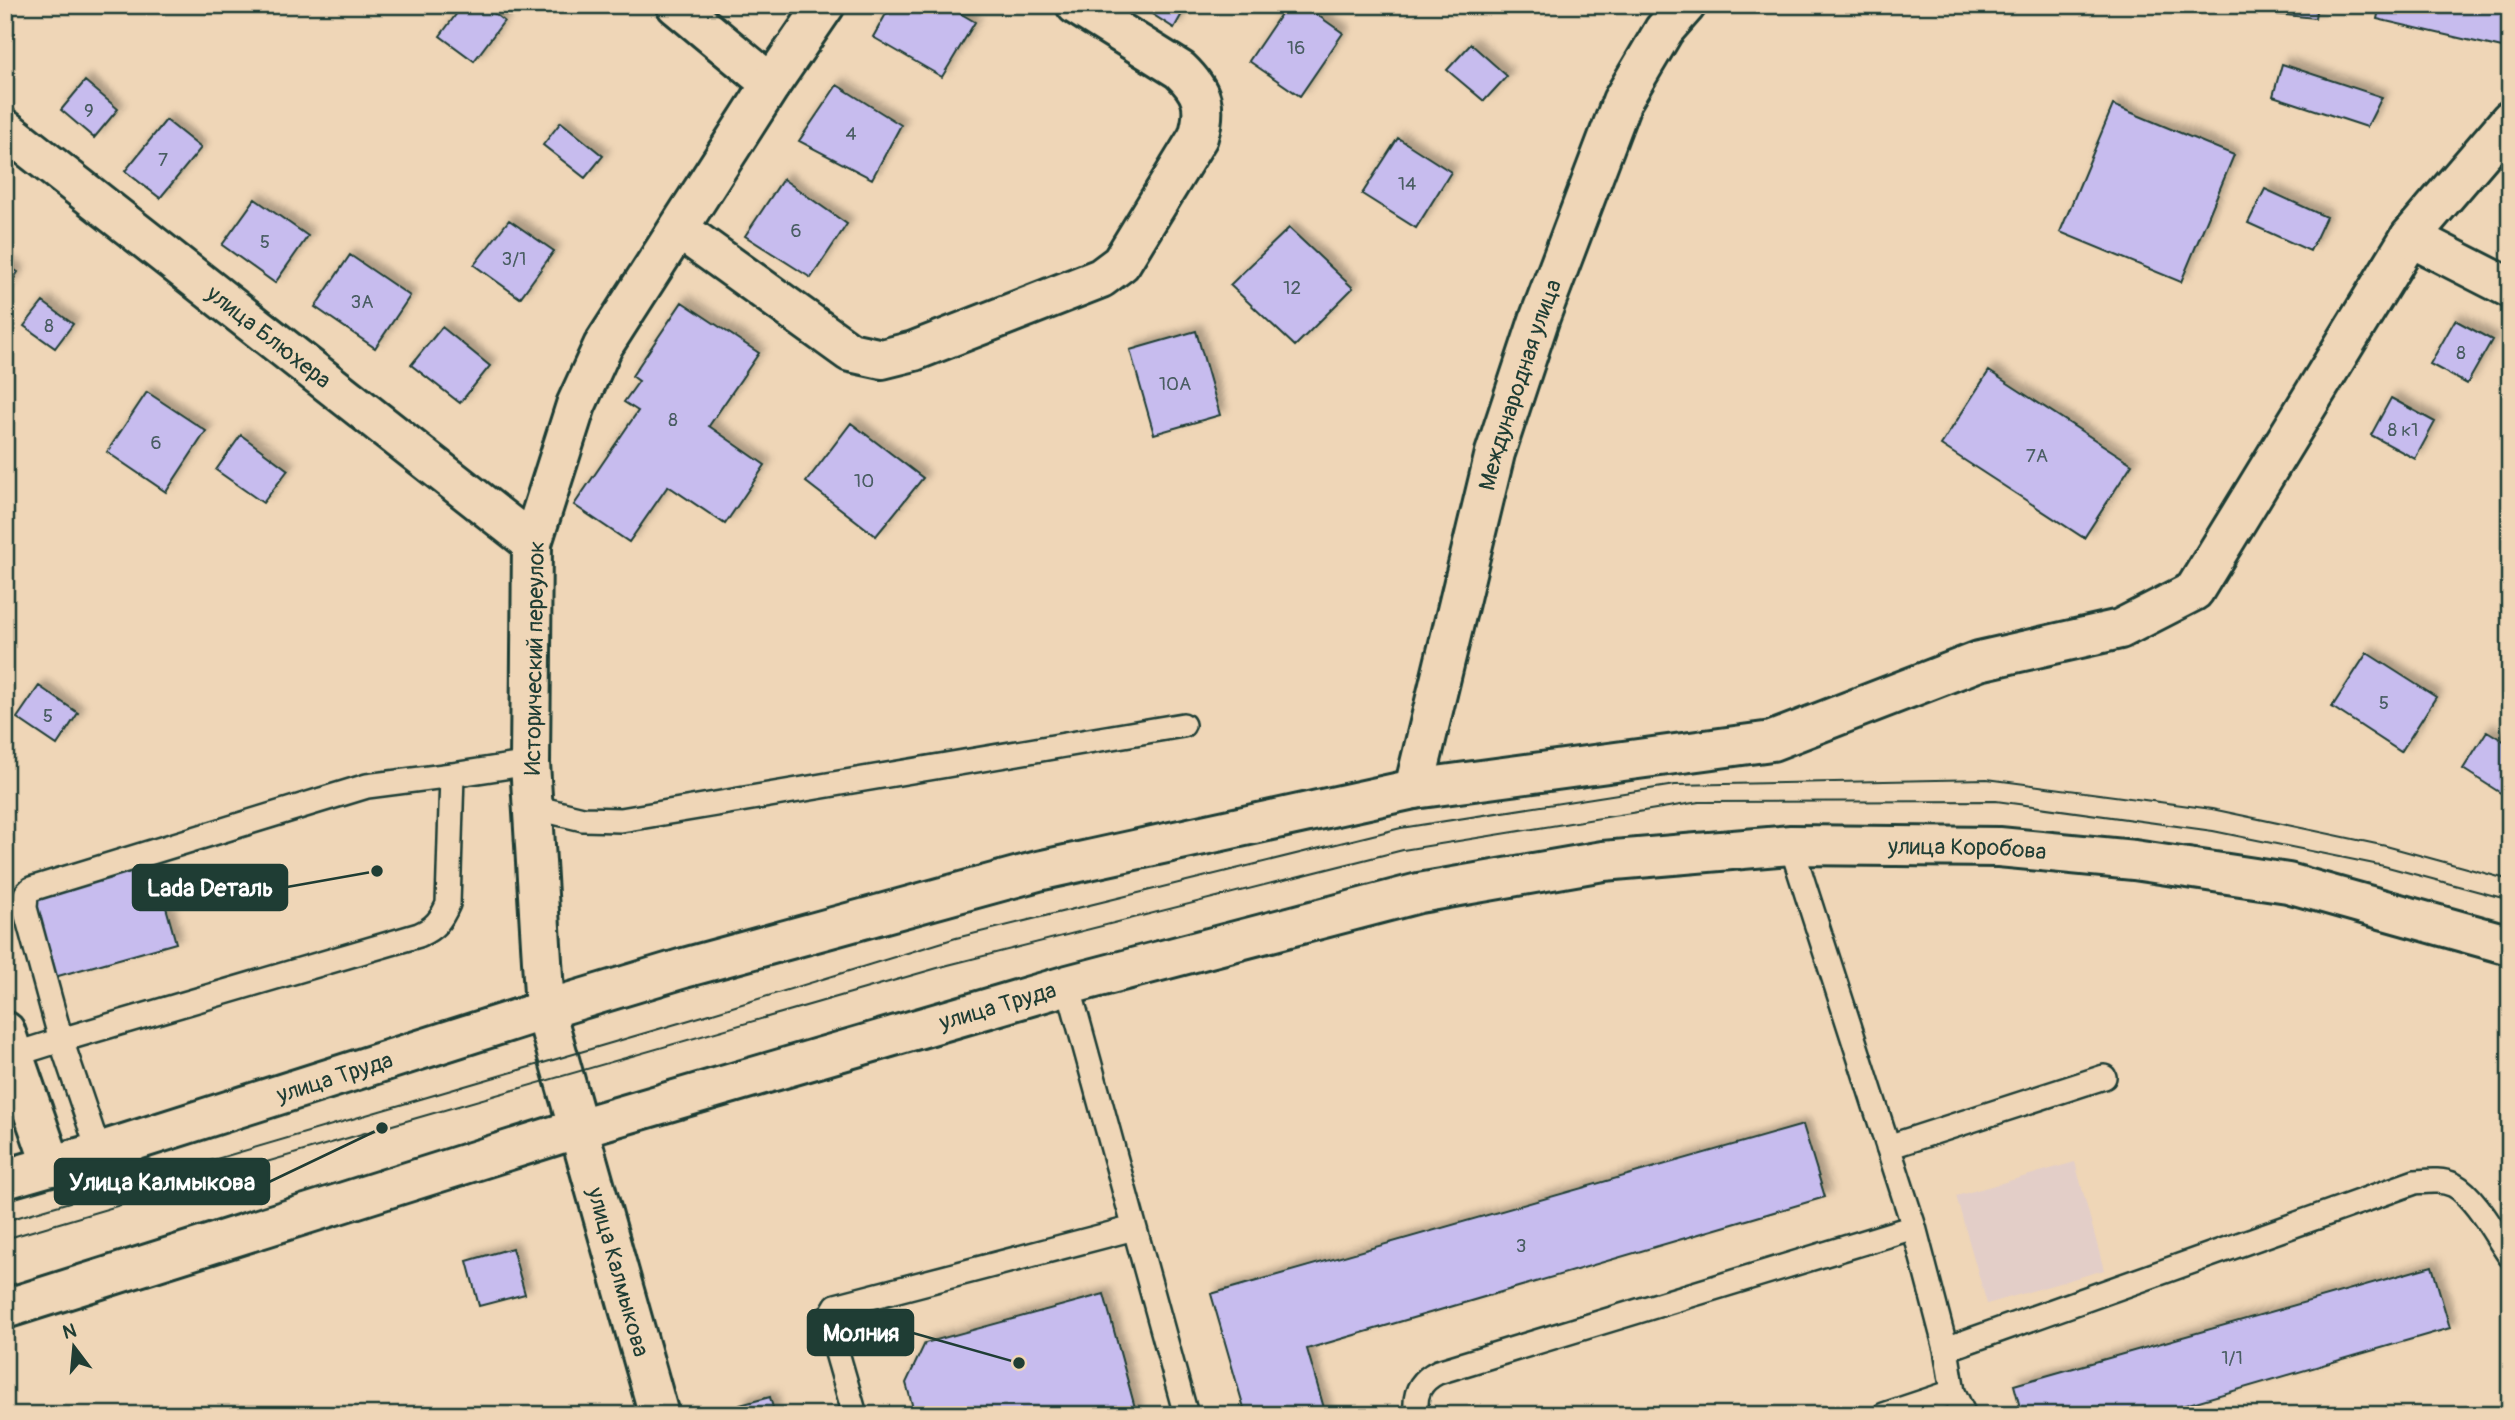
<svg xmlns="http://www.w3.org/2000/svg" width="2515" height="1420" font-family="Pangolin,sans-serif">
  <defs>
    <filter id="shadow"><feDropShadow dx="6" dy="-6" stdDeviation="3.5" flood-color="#0004"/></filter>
  </defs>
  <rect width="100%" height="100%" fill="#efd6b7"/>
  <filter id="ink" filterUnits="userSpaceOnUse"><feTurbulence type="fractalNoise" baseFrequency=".0143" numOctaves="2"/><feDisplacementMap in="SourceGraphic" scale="14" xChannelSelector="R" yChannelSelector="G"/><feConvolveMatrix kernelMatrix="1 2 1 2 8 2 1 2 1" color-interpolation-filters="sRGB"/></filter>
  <g filter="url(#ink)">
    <path fill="#e3cec8" d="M2075,1162L2104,1270L1987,1304L1956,1196Z"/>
    <path fill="#c7bcee" stroke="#1f3d34" stroke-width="2" filter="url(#shadow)" d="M463,5H483L504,21L474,61L440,36Z
      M891,5H946L975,22L942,77L873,37Z
      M1138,5H1187L1174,28Z
      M1287,5H1303L1343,33L1300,96L1249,61Z
      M2187,5H2317L2315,18Z
      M2380,5H2510V16L2502,48L2377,19Z
      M1471,44L1507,76L1484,101L1447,70Z
      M2282,64L2382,97L2367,127L2273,96Z
      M85,81L118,109L94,138L61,110Z
      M837,85L901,125L872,179L799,141Z
      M2113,105L2234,155L2181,282L2060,232Z
      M166,120L201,148L160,198L125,171Z
      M561,122L603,156L585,178L543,145Z
      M1398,138L1451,172L1416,228L1362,194Z
      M783,179L847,224L811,278L745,236Z
      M2265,189L2326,217L2310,251L2248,223Z
      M255,199L308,236L275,283L222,245Z
      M509,220L554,251L520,298L474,265Z
      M1289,228L1353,288L1295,346L1230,285Z
      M350,255L410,296L375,348L315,307Z
      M5,264L18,272L5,292Z
      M43,302L73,324L55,348L24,326Z
      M682,302L759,353L709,426L765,465L725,524L668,486L629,542L574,505L638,411L624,402L639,381L632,376Z
      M2455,320L2492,340L2467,384L2430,364Z
      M442,327L490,366L460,403L411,365Z
      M1196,331L1220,415L1154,434L1130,350Z
      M1989,371L2132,464L2084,538L1941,445Z
      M147,392L206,431L166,492L107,452Z
      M2391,398L2435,422L2415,459L2371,435Z
      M851,423L923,478L876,536L806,482Z
      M241,435L288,470L263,503L216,470Z
      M2367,653L2436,697L2401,752L2332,707Z
      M39,686L78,713L57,745L17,718Z
      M2487,731L2510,745V799L2463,769Z
      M154,864L176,943L51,978L29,899Z
      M1803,1125L1825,1197L1307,1349L1326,1415H1246L1211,1294Z
      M512,1248L525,1294L479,1306L467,1261Z
      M2432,1266L2450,1328L2151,1415H2022L2014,1385Z
      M1104,1294L1137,1415H915L906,1383L925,1343Z
      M770,1397L775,1415H743L740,1405Z"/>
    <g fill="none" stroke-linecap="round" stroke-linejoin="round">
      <defs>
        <path id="lane" d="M452,775L367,786L31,889L26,894L25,908L61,1040L419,935C435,928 441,920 448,904L452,775L530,763
          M533,807L583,819L621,820L1183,725
          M1791,845L1914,1227
          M1068,985L1186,1415
          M13,1055L61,1040L99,1152
          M1888,1147L2104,1077
          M1946,1349L2415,1182C2428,1181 2442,1179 2454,1185C2475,1196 2496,1236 2510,1256
          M1953,1392L1964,1415
          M855,1415L829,1325V1318L836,1306L1134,1228
          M1417,1415C1413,1394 1420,1381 1438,1372L1914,1227L1946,1349L1953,1392L1884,1415"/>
        <g id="street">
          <path d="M676,5L771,84"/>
          <path d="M825,5L771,84L603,346L576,405L532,543L530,763L545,1010L684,968L1038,871L1414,789L1772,741L1979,661L2120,629L2194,591L2410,237L2510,120"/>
          <path id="s1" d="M5,129L532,543"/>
          <path d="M679,229L850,352L882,359L914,351L1101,278L1121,263L1198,137C1207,107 1203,92 1180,70L1076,5"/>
          <path d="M2410,237L2510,288"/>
          <path id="s2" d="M1414,789L1495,453L1540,317L1622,101L1664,30L1686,5"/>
          <path d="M5,1031L52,1166"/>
        </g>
        <g id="secondary">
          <path id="s3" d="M5,1179L99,1152L545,1010L659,1415"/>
          <path id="s4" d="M5,1309L579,1128L1068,985L1419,893L1603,861L1791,845L1999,847L2134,860L2288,883L2510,945"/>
        </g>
      </defs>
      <use href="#lane" stroke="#1f3d34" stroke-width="28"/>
      <use href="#street" stroke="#1f3d34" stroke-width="44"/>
      <use href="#secondary" stroke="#1f3d34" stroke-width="44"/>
      <use href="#lane" stroke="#efd6b7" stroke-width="23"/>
      <use href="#street" stroke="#efd6b7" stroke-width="38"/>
      <use href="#secondary" stroke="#efd6b7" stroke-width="38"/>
      <path stroke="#1f3d34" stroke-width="2" d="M5,1221L703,1016L956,938L1401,828L1675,785L1987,779L2212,809L2386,846L2510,880
        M5,1239L382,1128L948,965L1403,850L1699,802L1996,801L2213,831L2384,866L2510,900"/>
    </g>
  </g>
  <g text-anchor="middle" stroke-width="5" stroke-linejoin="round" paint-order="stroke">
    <g font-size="19" fill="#495d62">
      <text x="1296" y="54">16</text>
      <text x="89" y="117">9</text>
      <text x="851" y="140">4</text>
      <text x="163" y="166">7</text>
      <text x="1407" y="190">14</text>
      <text x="796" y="237">6</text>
      <text x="265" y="248">5</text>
      <text x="514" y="265">3/1</text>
      <text x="1292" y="294">12</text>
      <text x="362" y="308">3А</text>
      <text x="49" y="332">8</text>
      <text x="2461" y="359">8</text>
      <text x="1175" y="390">10А</text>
      <text x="673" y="426">8</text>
      <text x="2403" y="436">8 к1</text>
      <text x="156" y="449">6</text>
      <text x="2037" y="462">7А</text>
      <text x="864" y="487">10</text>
      <text x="2384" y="709">5</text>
      <text x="48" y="722">5</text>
      <text x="1521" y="1252">3</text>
      <text x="2232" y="1364">1/1</text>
    </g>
    <g font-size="23" fill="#1f3d34" stroke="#efd6b7">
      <text dy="8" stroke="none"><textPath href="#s1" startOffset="336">улица Блюхера</textPath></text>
      <text dy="8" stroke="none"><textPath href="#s2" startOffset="418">Международная улица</textPath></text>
      <text transform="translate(534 658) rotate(-89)" y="8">Исторический переулок</text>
      <text dy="8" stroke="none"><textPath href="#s4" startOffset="2026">улица Коробова</textPath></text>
      <text dy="8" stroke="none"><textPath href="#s4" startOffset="1038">улица Труда</textPath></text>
      <text dy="8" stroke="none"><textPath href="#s3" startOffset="345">улица Труда</textPath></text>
      <text dy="8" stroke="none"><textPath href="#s3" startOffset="838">улица Калмыкова</textPath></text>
    </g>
  </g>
  <path fill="none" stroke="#1f3d34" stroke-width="2.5" d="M377 871L287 887M382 1128L269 1182M1019 1363L913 1333"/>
  <g fill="#1f3d34" stroke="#efd6b7" stroke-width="2.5">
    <circle cx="377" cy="871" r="7"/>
    <circle cx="382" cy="1128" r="7"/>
    <circle cx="1019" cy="1363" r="7"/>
  </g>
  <g fill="#1f3d34" stroke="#1f3d34" stroke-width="2.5">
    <rect x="133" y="865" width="154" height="45" rx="7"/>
    <rect x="55" y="1159" width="214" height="45" rx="7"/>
    <rect x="808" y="1310" width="105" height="45" rx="7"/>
  </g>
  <g font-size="24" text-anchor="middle" font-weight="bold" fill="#fff">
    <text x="210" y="896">Lada Dеталь</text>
    <text x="162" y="1190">Улица Калмыкова</text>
    <text x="861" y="1341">Молния</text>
  </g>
  <rect width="2515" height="1420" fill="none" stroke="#efd6b7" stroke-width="28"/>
  <rect x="14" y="14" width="2487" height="1392" fill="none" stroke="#1f3d34" stroke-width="2.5" filter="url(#ink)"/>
  <g transform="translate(74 1347) rotate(344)" stroke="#efd6b7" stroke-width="5" paint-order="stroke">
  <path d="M0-5L12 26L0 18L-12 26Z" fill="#1f3d34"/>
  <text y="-10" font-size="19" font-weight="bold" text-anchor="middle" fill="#1f3d34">N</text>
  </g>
</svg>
